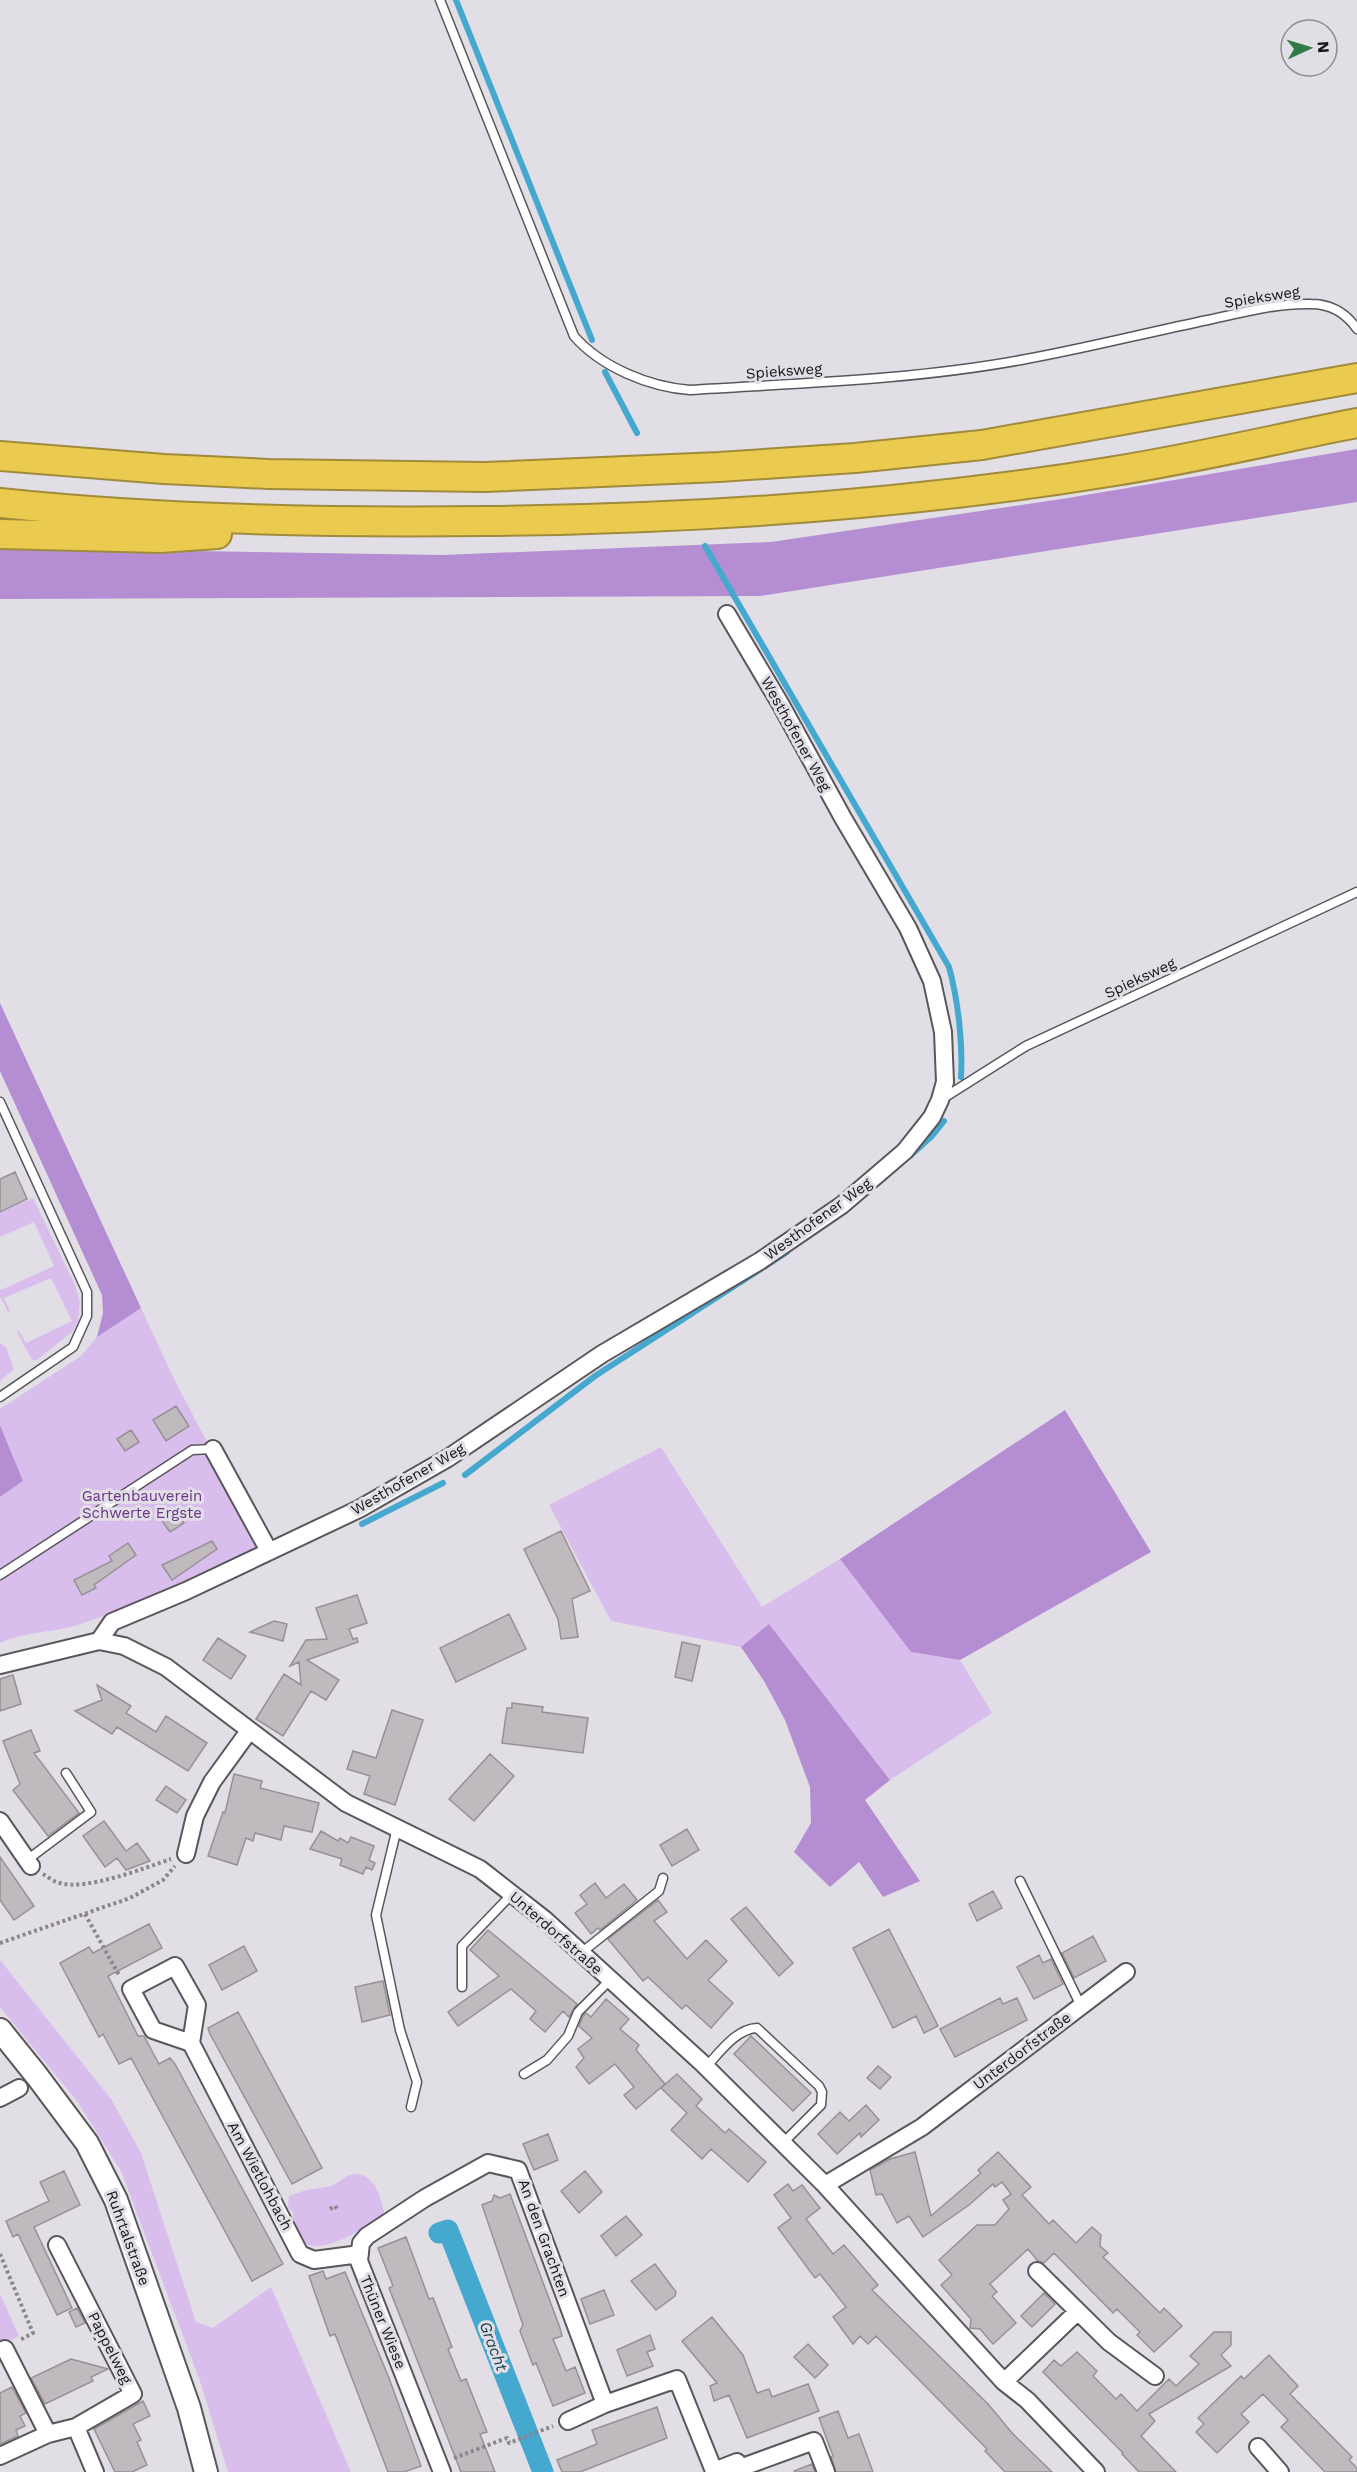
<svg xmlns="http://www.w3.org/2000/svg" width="1357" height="2472" font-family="'Work Sans',sans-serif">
  <rect width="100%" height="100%" fill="#e2dee5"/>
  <path fill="#d9beed" d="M33,1198L75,1285L80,1302L78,1321L72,1332L37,1360H32L17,1332L19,1331L26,1343L72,1321L51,1278L4,1298L10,1311L8,1312L0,1296V1289L1,1290L54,1266L34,1222L0,1237V1212Z
    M141,1308L175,1381L257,1537L255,1548C198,1574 141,1604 81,1624C54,1633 26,1631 0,1643V1497L23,1481L0,1425V1409L81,1356L97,1337Z
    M0,1343L6,1347L14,1369L0,1381Z
    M661,1447L762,1607L840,1559L911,1652L960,1660L992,1713L890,1780L769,1624L741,1647L611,1621L549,1505Z
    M0,1960L111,2099L141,2153L196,2322L213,2328L271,2287L351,2472H228L200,2381L121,2171L77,2101L0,2007Z
    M358,2174C377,2178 381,2199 385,2216C356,2231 295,2278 293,2212L288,2208L289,2196L306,2190L332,2186L349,2175Z
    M0,2294L19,2336L0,2345Z"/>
  <path fill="#b58dd2" d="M1357,449V502L760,596L0,599V548L442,555L771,542L1068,498Z
    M0,1003L141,1308L97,1337L103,1313L102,1295L0,1071Z
    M1065,1410L1151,1552L960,1660L911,1652L840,1559Z
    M0,1425L23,1481L0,1497Z
    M769,1624L890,1780L865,1800L920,1881L883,1897L859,1862L830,1887L794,1852L811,1823L810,1787L785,1720L764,1681L741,1647Z"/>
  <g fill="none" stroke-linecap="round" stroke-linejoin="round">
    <path stroke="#45a8cf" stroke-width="6" d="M456,0L592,340
      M605,372L637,433
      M705,546L949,967C958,1000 963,1043 961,1077
      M911,1155L932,1136L944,1121
      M465,1475L595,1376L787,1252
      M362,1524L443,1483"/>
    <path stroke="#45a8cf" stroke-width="21" d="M439,2233L448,2230L543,2472"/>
  </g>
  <path fill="#c0babf" stroke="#969196" stroke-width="1.5" d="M15,1172L27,1199L0,1212V1179Z
    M176,1406L189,1426L166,1441L153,1420Z
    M131,1430L139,1442L125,1451L117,1439Z
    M174,1509L184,1523L170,1532L160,1518Z
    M561,1531L590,1591L572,1599L578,1637L561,1639L558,1619L524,1549Z
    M212,1541L217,1549L172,1580L162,1565Z
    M128,1543L136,1555L94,1585L96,1588L82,1595L74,1580L112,1561L109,1556Z
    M357,1595L367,1623L349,1629L353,1639L357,1638L358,1642L307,1660L339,1680L326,1700L311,1691L283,1736L256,1719L284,1674L301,1685L299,1662L290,1666L306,1640L327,1639L316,1608Z
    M509,1614L526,1649L456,1682L440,1648Z
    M274,1621L287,1624L283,1641L250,1632Z
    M218,1638L246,1656L231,1679L203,1660Z
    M682,1642L700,1646L692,1681L675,1677Z
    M13,1675L21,1704L0,1711V1679Z
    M97,1685L131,1706L126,1713L156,1732L166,1716L207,1743L188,1771L117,1727L112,1734L75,1711L102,1700Z
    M512,1703L543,1707L542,1712L588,1718L583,1753L502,1743L507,1708H512Z
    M392,1710L423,1720L395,1805L364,1794L370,1776L347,1769L353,1751L376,1758Z
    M31,1730L40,1751L34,1753L79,1813L48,1836L13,1790L20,1784L3,1741Z
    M490,1754L514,1776L474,1821L449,1799Z
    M234,1774L262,1781L260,1788L319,1803L312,1832L284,1826L281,1840L255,1833L253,1841L246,1838L237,1865L208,1856L223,1812L225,1813Z
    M166,1786L186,1800L177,1813L156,1800Z
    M104,1821L126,1851L137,1843L150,1861L126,1870L117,1858L105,1867L83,1836Z
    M687,1829L699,1850L672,1866L660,1845Z
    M321,1831L338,1841L340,1838L348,1843L351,1837L374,1846L369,1860L375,1863L372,1870L366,1867L363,1874L340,1865L342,1859L310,1849Z
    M0,1857L34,1906L14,1920L0,1900Z
    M595,1883L606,1898L624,1884L637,1900L600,1930L598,1928L591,1934L575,1913L587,1904L580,1895Z
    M993,1891L1002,1908L977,1921L969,1904Z
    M658,1900L667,1912L654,1921L687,1959L706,1940L727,1961L708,1980L733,2003L711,2028L686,2005L682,2009L648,1977L643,1981L608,1939Z
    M746,1907L793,1963L779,1976L731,1919Z
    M149,1924L162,1948L108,1976L138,2036H144L159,2064L170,2058L175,2064L283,2264L252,2281L131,2058L119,2064L103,2034L99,2037L60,1963L89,1947L93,1953Z
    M889,1929L938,2026L924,2033L916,2016L893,2028L853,1948Z
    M488,1930L577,2004L569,2017L563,2011L545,2032L530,2019L536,2011L511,1989L458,2026L448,2012L499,1976L470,1950Z
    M1093,1936L1106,1961L1074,1978L1062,1953Z
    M244,1946L257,1971L222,1990L209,1965Z
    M1039,1955L1043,1963L1051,1959L1063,1984L1034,1999L1017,1967Z
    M383,1981L390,2015L362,2022L355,1987Z
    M1000,1998L1003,2004L1017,1998L1027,2020L955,2057L940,2029Z
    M606,1999L629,2019L620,2029L639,2045L636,2050L665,2084L636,2109L624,2095L634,2087L615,2064L589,2084L576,2067L584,2058L578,2049L592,2038L579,2026L583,2016L586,2013L591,2017Z
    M238,2012L322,2168L292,2184L210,2034L208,2028Z
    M751,2036L811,2093L793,2111L734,2054Z
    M878,2066L891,2077L880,2089L867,2078Z
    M677,2074L702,2099L696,2106L725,2133L729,2129L766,2162L748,2182L711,2149L702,2159L671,2130L687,2113L661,2088Z
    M866,2105L879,2120L861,2137L860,2133L837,2154L818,2134L840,2112L849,2121Z
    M548,2134L558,2160L534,2170L523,2144Z
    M915,2152L931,2216L981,2173L978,2170L998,2152L1031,2187L1022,2195L1049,2224L1053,2220L1076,2243L1092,2227L1101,2235L1100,2246L1108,2253L1103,2257L1160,2313L1164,2308L1182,2326L1154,2352L1137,2335L1140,2332L1117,2309L1113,2313L1054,2253L1044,2263L1038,2261L1028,2249L990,2284L997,2292L992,2296L1016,2323L993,2344L980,2329L970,2328L971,2319L941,2285L952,2275L939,2260L977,2225H995L1009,2209L1003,2200L1011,2194L1002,2182L995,2187L993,2184L969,2205L923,2237L909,2216L897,2223L882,2194L876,2195L870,2170L890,2159Z
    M64,2171L80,2205L34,2227L72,2308L57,2315L18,2234L13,2237L6,2221L49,2201L40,2182Z
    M585,2171L602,2192L579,2213L561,2191Z
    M788,2184L793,2191L802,2185L820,2208L806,2219L833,2254L844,2245L878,2285L872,2290L988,2404L1013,2434L1052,2472H1005L985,2451L987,2449L876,2336L868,2344L860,2336L853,2344L833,2317L846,2307L820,2274L815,2278L778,2228L791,2218L774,2195Z
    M510,2194L560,2328L562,2336L553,2339L566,2371L575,2367L585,2393L553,2406L536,2363L533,2365L520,2331L523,2325L482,2205L492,2201L494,2195L500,2198Z
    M626,2216L642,2235L616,2256L601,2236Z
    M406,2237L429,2299L433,2298L452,2347L448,2349L461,2381L466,2379L487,2432L480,2434L495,2472H461L389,2288L393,2286L378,2248Z
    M655,2264L676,2292L675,2296L656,2310L631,2281Z
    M323,2271L326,2279L345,2272L389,2378L421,2466L404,2472H388L335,2334L330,2336L309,2276Z
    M604,2290L614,2315L590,2324L581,2299Z
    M1044,2293L1055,2304L1032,2327L1021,2316Z
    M77,2308L85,2323L76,2327L69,2312Z
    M712,2317L743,2355L757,2393L769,2389L772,2397L808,2384L819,2411L747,2438L729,2395L714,2401L710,2386L717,2383L682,2341Z
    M1214,2332H1231V2345L1221,2355L1231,2366L1149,2414L1155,2421L1141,2436L1176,2472H1139L1122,2454L1123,2453L1043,2372L1054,2360L1061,2366L1077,2352L1097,2371L1093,2376L1116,2399L1121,2394L1137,2411L1169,2379L1176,2386L1199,2364L1190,2356Z
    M650,2335L655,2349L647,2352L653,2366L627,2376L617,2350Z
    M808,2344L828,2365L815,2378L794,2357Z
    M1269,2355L1298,2386L1290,2394L1352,2457L1349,2460L1357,2468V2472H1325L1281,2427L1288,2420L1263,2394L1241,2414L1249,2422L1217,2453L1196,2432L1204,2424L1198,2418L1241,2376L1244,2379Z
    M71,2359L108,2369L91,2377L93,2381L45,2404L31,2378Z
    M12,2387L26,2413L20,2416L25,2426L16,2430L18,2436L0,2444V2393Z
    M143,2401L150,2416L133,2424L141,2440L137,2442L147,2465L132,2472H115L94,2429Z
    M657,2407L667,2438L580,2472H562L557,2460L597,2444L592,2430Z
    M838,2411L848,2438L859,2434L873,2472H836L831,2457L833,2456L819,2418Z
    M812,2464L815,2472H795L794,2471Z"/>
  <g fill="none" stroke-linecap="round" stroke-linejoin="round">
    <defs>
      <path id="service" d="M440,0L574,336C601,367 649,387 690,390C800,383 912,380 1021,360C1083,349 1145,333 1208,320C1240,313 1277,303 1311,304C1330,304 1346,313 1357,329
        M942,1099L1026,1046L1357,892
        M0,1102L87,1292V1316L73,1347L0,1397
        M0,1575L192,1450L213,1449
        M397,1828L376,1915L400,2030L417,2082L411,2107
        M27,1860L91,1812L66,1773
        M1020,1881L1081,2006
        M581,1953L659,1891L663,1878
        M462,1987V1946L512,1894
        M706,2067C720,2052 736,2029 757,2028L819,2086L822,2092L821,2105L783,2143
        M524,2074L547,2060L568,2036L578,2012L610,1980"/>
      <path id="minor" d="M213,1449L269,1551
        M99,1641L112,1622L186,1591L359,1509L448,1458L602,1354L760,1261L842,1205L905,1151L932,1117L940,1100L945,1082L943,1032L932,981L908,928L843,818L781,705L727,614
        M0,1665L99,1641L124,1646L166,1667L346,1803L480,1869L544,1919L701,2062L825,2185L1004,2382L1027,2400L1096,2472
        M0,1821L31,1866
        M186,1854L195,1816L212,1782L249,1731
        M191,2043L153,2030L131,1989L175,1966L197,2005L191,2043L300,2254L314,2260L360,2254
        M0,2098L19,2088
        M825,2185L922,2127L1126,1972
        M57,2245L133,2394L76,2427L95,2472
        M1037,2271L1109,2342L1155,2376
        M5,2349L48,2434
        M1004,2382L1077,2312
        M568,2421L605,2404
        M1258,2447L1280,2472
        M0,2456L48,2434L76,2427
        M740,2468L814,2441L826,2472
        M442,2472L359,2261L361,2243L367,2236L425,2198L488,2163L518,2170L605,2404L677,2379L714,2471L737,2462L741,2472"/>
      <path id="secondary" d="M0,2030L37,2076L87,2143L116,2200L189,2408L206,2472"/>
      <path id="motorway" d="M0,456L164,469L269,474L484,477L719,467L855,458L982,445L1357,378
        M0,503C161,520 324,523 486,521C696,519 907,505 1115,471C1196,458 1276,439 1357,423
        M0,534L160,538L217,534"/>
    </defs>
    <use href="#service" stroke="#59565c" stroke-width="11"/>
    <use href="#minor" stroke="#59565c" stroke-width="20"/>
    <use href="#secondary" stroke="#59565c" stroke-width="26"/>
    <use href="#motorway" stroke="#a08b3c" stroke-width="32"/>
    <path stroke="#8a878c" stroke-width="4" stroke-dasharray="3 3" stroke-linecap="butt" d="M43,1874C48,1877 54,1882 60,1883C85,1891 145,1868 171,1859
      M85,1914L120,1977
      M0,1943L130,1898L163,1880L175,1866
      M330,2209L335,2206L338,2210
      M0,2254L33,2333L20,2340
      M454,2458L507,2438L509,2443L553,2426"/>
    <use href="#service" stroke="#fff" stroke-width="8"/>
    <use href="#minor" stroke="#fff" stroke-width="16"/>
    <use href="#secondary" stroke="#fff" stroke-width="22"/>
    <use href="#motorway" stroke="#ebca50" stroke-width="28"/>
  </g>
  <g text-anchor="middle" stroke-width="6" stroke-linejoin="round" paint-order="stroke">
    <g font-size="15" fill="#161517" stroke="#e2dee5">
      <text transform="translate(1262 297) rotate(-9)" y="5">Spieksweg</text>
      <text transform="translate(784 371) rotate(-4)" y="5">Spieksweg</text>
      <text transform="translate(796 734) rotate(61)" y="5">Westhofener Weg</text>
      <text transform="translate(1140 978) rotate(-25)" y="5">Spieksweg</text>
      <text transform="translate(818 1219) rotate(-36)" y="5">Westhofener Weg</text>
      <text transform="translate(408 1479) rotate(-30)" y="5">Westhofener Weg</text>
      <text transform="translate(556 1933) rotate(41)" y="5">Unterdorfstraße</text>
      <text transform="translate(1022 2051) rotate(-37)" y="5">Unterdorfstraße</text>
      <text transform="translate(260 2176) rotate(62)" y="5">Am Wietlohbach</text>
      <text transform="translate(128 2238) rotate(70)" y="5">Ruhrtalstraße</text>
      <text transform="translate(544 2238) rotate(70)" y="5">An den Grachten</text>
      <text transform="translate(383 2322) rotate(68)" y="5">Thüner Wiese</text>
      <text transform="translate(110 2348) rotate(63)" y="5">Pappelweg</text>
    </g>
    <g font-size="15" fill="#683588" stroke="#e2dee5">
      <text x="142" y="1501">Gartenbauverein<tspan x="142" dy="17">Schwerte Ergste</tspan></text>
    </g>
    <g font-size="16" font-style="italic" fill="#184253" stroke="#e2dee5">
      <text transform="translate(494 2346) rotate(69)" y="6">Gracht</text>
    </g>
  </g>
  <g transform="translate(1309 48) rotate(86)"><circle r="28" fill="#e2dee5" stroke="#908e93" stroke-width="1.5"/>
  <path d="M0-4.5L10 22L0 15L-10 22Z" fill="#307b48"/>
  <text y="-9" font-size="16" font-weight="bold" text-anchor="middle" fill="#161517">N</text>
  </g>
</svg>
